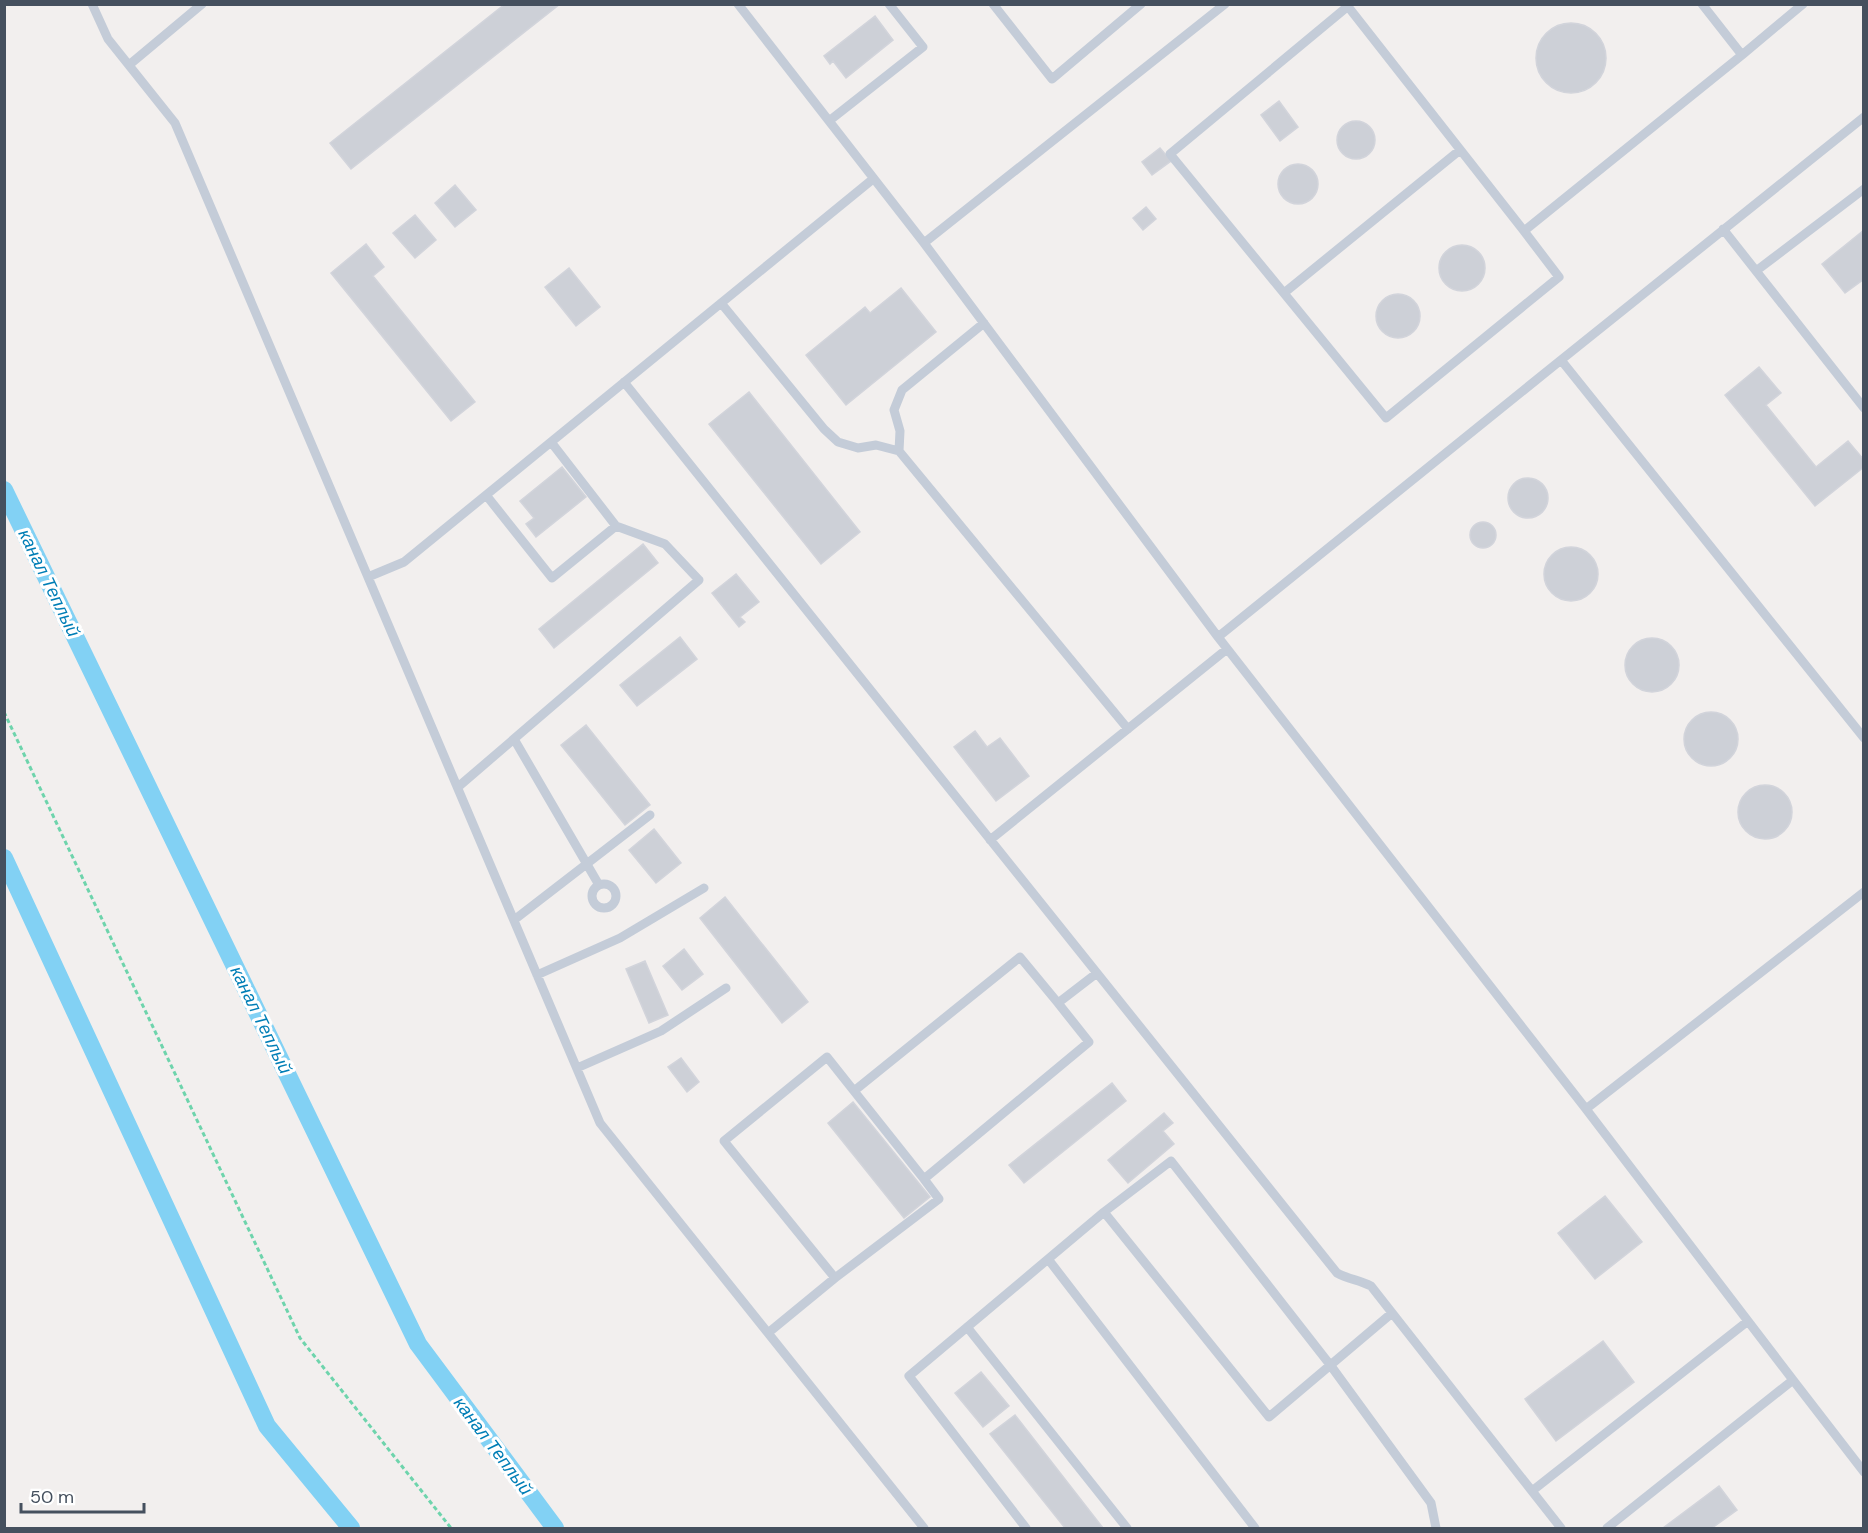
<svg xmlns="http://www.w3.org/2000/svg" width="1868" height="1533" font-family="'DM Sans',sans-serif">
  <rect width="100%" height="100%" fill="#f2efee"/>
  <g fill="none" stroke-linecap="round" stroke-linejoin="round">
    <path stroke="#82d1f4" stroke-width="18" d="M4,490L418,1344L555,1528
      M4,858L267,1426L351,1528"/>
  </g>
  <path fill="#cdd0d7" stroke="#d2d4db" stroke-width="1.5" d="M505,4H560L351,169L330,143Z
    M875,16L893,40L846,78L833,61L830,64L824,56Z
    M1536 58a35 35 0 1 1 70 0a35 35 0 1 1-70 0Z
    M1279,101L1298,127L1280,141L1261,115Z
    M1337 140a19 19 0 1 1 38 0a19 19 0 1 1-38 0Z
    M1160,148L1171,161L1152,175L1142,162Z
    M1278 184a20 20 0 1 1 40 0a20 20 0 1 1-40 0Z
    M455,185L476,210L455,227L435,203Z
    M1146,207L1156,219L1143,230L1133,218Z
    M415,215L436,240L415,258L393,233Z
    M1864,230V279L1845,293L1822,264Z
    M366,244L384,267L373,276L475,402L451,421L331,273Z
    M1439 268a23 23 0 1 1 46 0a23 23 0 1 1-46 0Z
    M569,268L600,307L576,326L545,287Z
    M901,288L936,332L846,405L806,355L865,307L870,313Z
    M1376 316a22 22 0 1 1 44 0a22 22 0 1 1-44 0Z
    M1759,367L1781,393L1766,405L1816,467L1848,441L1864,460V467L1815,506L1725,395Z
    M749,392L860,532L821,564L709,424Z
    M562,467L586,497L536,537L526,524L534,518L520,501Z
    M1508 498a20 20 0 1 1 40 0a20 20 0 1 1-40 0Z
    M1470 535a13 13 0 1 1 26 0a13 13 0 1 1-26 0Z
    M643,544L658,563L554,648L539,629Z
    M1544 574a27 27 0 1 1 54 0a27 27 0 1 1-54 0Z
    M736,574L759,602L740,617L745,622L739,627L712,593Z
    M680,637L697,659L637,706L620,685Z
    M1625 665a27 27 0 1 1 54 0a27 27 0 1 1-54 0Z
    M1684 739a27 27 0 1 1 54 0a27 27 0 1 1-54 0Z
    M586,725L650,805L625,825L561,745Z
    M975,731L987,747L1000,738L1029,776L996,801L954,747Z
    M1738 812a27 27 0 1 1 54 0a27 27 0 1 1-54 0Z
    M654,829L681,863L656,883L629,850Z
    M725,897L808,1002L782,1023L700,918Z
    M684,949L703,974L682,990L663,966Z
    M645,961L668,1015L649,1023L626,969Z
    M681,1058L699,1082L687,1092L668,1067Z
    M1112,1083L1126,1101L1024,1183L1009,1165Z
    M853,1102L930,1197L904,1218L828,1123Z
    M1164,1113L1173,1123L1163,1131L1174,1144L1128,1183L1108,1160Z
    M1605,1196L1642,1242L1595,1279L1558,1233Z
    M1603,1341L1634,1382L1556,1441L1525,1399Z
    M981,1372L1009,1406L983,1427L955,1393Z
    M1015,1415L1103,1528H1065L990,1434Z
    M1719,1486L1737,1510L1712,1528H1663Z"/>
  <g fill="none" stroke-linecap="round" stroke-linejoin="round">
    <path stroke="#6ed4ac" stroke-width="3" stroke-dasharray="4.5 3" stroke-linecap="butt" d="M4,712L300,1338L451,1528"/>
    <path stroke="#c4ccd8" stroke-width="9" d="M92,4L108,39L175,123L600,1123L924,1528
      M738,4L924,243
      M993,4L1052,79L1141,4
      M1346,4L1524,231L1742,55L1702,4
      M1347,7L1170,154L1386,418L1559,277L1524,231
      M1742,55L1803,4
      M129,65L202,4
      M829,121L923,47L889,4
      M1723,229L1864,408
      M1756,271L1864,189
      M1284,293L1460,150
      M721,303L824,429L838,442L858,448L876,445L899,451L1128,729
      M1561,360L1864,117
      M624,382L1337,1273C1348,1279 1359,1280 1371,1286L1561,1528
      M899,451L900,431L894,410L902,390L984,323
      M486,495L552,578L616,526
      M368,577L404,562L873,179
      M1218,637L924,243L1225,4
      M514,739L599,885
      M458,787L699,580L665,544L616,526L551,442
      M990,840L1227,649
      M592 896a12 12 0 1 1 24 0a12 12 0 1 1-24 0Z
      M514,920L650,815
      M537,975L620,938L704,888
      M1058,1003L1020,957L854,1091L924,1179L1089,1042L1058,1003L1097,973
      M577,1068L661,1031L726,988
      M854,1091L827,1057L724,1141L835,1278L939,1199L924,1179
      M1586,1109L1218,637L1561,360L1864,738
      M1048,1259L1255,1528
      M1392,1313L1269,1417L1104,1212L1171,1161L1331,1366L1431,1503L1436,1528
      M967,1327L1127,1528
      M768,1333L835,1278
      M1793,1380L1864,1472
      M1532,1491L1748,1321
      M1026,1528L909,1376L1104,1212
      M1607,1528L1793,1380L1586,1109L1864,892"/>
  </g>
  <g text-anchor="middle" stroke-width="6" stroke-linejoin="round" paint-order="stroke">
    <g font-size="18" font-style="italic" fill="#007eb6" stroke="#fff">
      <text transform="translate(49 583) rotate(64)" y="6">канал Теплый</text>
      <text transform="translate(261 1020) rotate(64)" y="6">канал Теплый</text>
      <text transform="translate(493 1446) rotate(53)" y="6">канал Теплый</text>
    </g>
  </g>
  <rect width="1868" height="1533" fill="none" stroke="#45505e" stroke-width="12"/>
  <path d="M21 1503v9h123v-9" fill="none" stroke="#45505e" stroke-width="3"/>
  <text x="30" y="1503" font-size="18" fill="#45505e" stroke="#ffffff" stroke-width="4.5" paint-order="stroke">50 m</text>
</svg>
